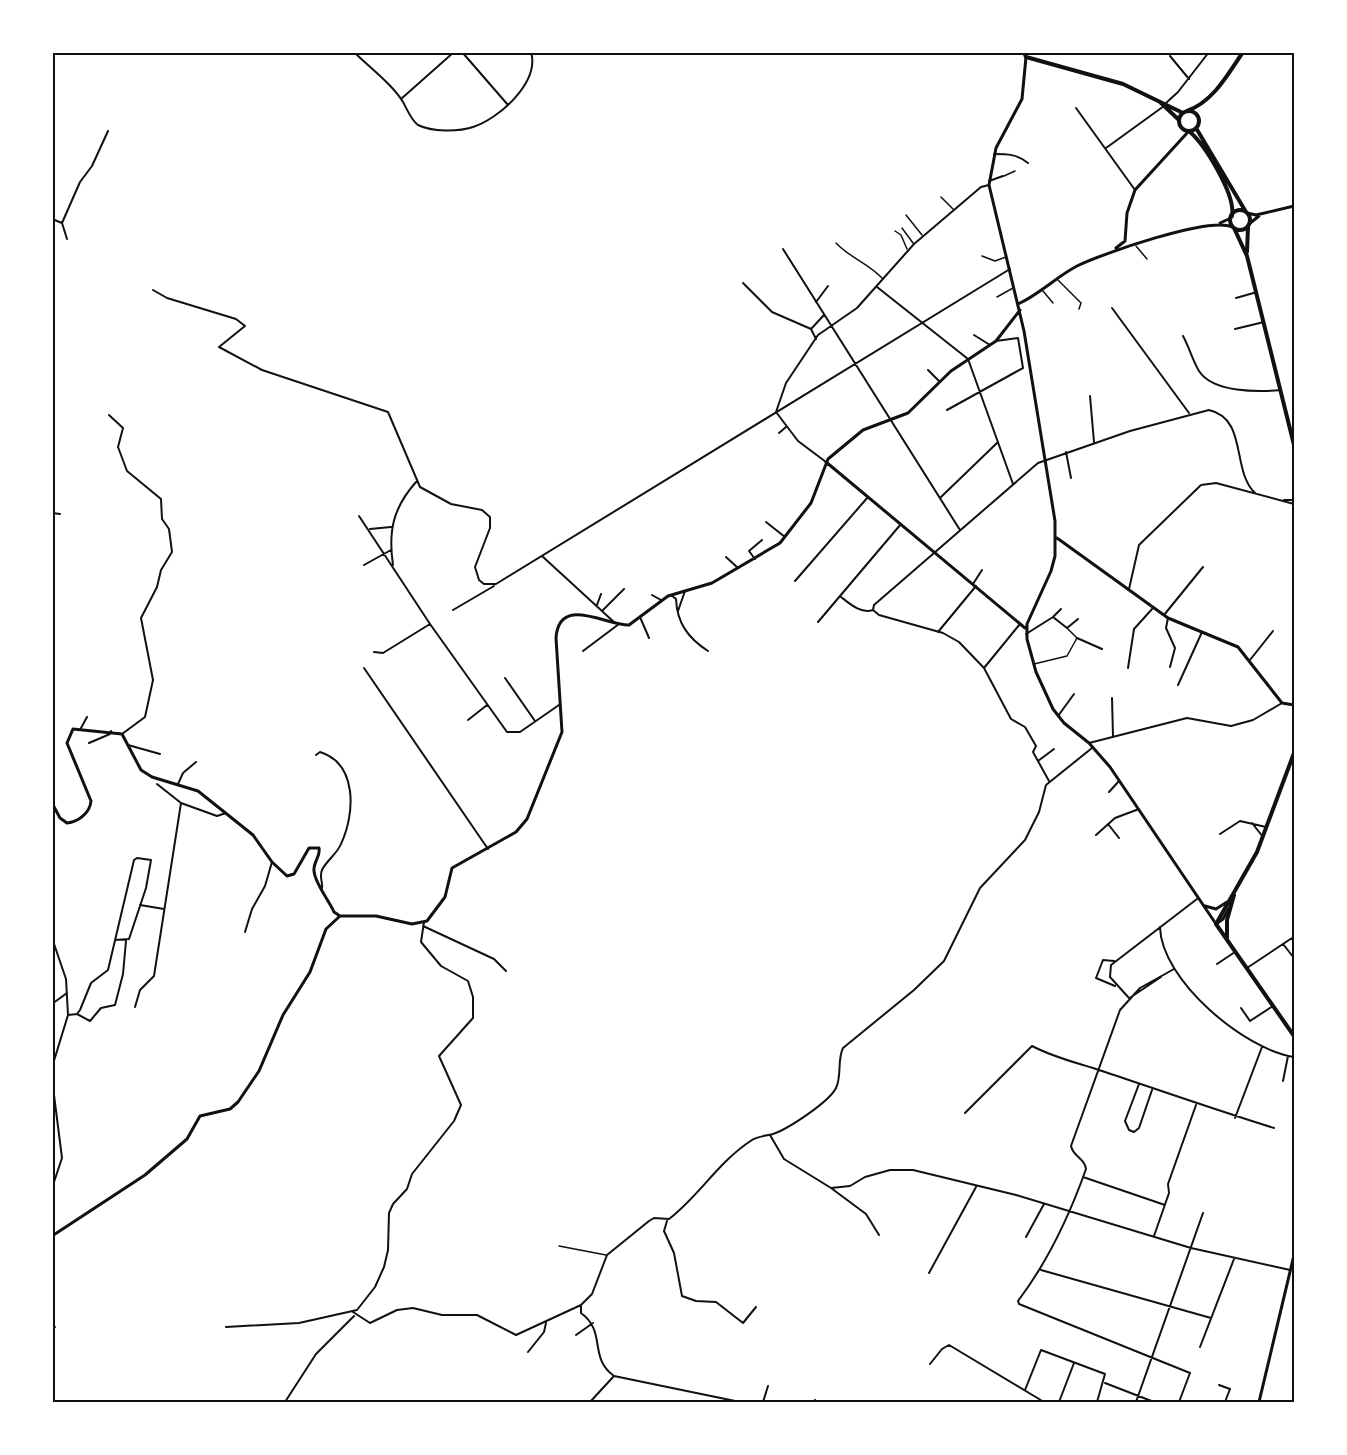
<svg xmlns="http://www.w3.org/2000/svg" width="1347" height="1455" font-family="'Golos Text',sans-serif">
  <rect width="100%" height="100%" fill="#fff"/>
  <g fill="none" stroke-linecap="round" stroke-linejoin="round">
    <path stroke="#111" stroke-width="1.5" d="M1004,176L1015,171
      M941,197L953,209
      M906,215L922,235
      M902,228L913,243
      M895,231L901,235L907,249
      M836,243C850,258 868,263 883,279
      M1136,246L1147,259
      M982,256L995,261L1006,257
      M1058,280L1081,303L1079,309
      M1043,291L1053,303
      M997,297L1013,288"/>
    <path stroke="#111" stroke-width="1.5" d="M1034,664L1067,656L1077,638L1067,628
      M559,1246L606,1255"/>
    <path stroke="#111" stroke-width="2" d="M354,52C370,68 392,84 403,102C407,109 411,120 418,125C432,132 458,132 473,127C498,119 540,83 531,52
      M462,52L508,105
      M1170,56L1189,79
      M401,99L454,52
      M1166,103L1178,92L1209,52
      M1076,108L1135,190
      M1106,148L1164,106
      M994,154C1007,154 1017,154 1028,163
      M989,181L1003,176
      M52,219L62,223L67,239
      M62,223L80,182L92,166L108,131
      M783,249L960,530
      M743,283L772,312L811,329
      M877,287L968,359L1013,484
      M153,290L167,298L236,319L245,326L219,347L262,370L388,412L420,487L451,504L482,510L490,517V528L475,567L479,580L484,584H496L1010,269
      M1236,298L1257,292
      M816,302L828,286
      M1112,308L1189,413
      M1235,329L1264,322
      M974,335L990,345
      M1183,336C1189,347 1193,361 1199,371C1213,393 1259,392 1281,390
      M816,339L811,329L824,315
      M928,370L940,382
      M1090,396L1094,442
      M947,410L1023,368L1018,338L996,341
      M109,415L123,428L118,447L127,471L161,499L162,519L169,529L172,552L161,570L157,587L141,618L153,680L145,717L122,734
      M779,433L786,427
      M1066,452L1071,478
      M826,462L798,441L776,412L786,383L818,335L857,308L914,244L981,187L989,185
      M941,497L998,442
      M1284,500H1294
      M52,513L60,514
      M359,516L430,624L507,732H520L559,705
      M766,522L785,537
      M370,529L391,527
      M542,556L615,623
      M726,557L738,568
      M755,559L749,551L762,540
      M364,565L391,550
      M393,565C388,531 393,508 416,482
      M795,581L868,497
      M973,584L982,570
      M1129,589L1139,545L1201,485L1216,483L1294,504
      M652,595L661,600
      M671,595L676,599C677,623 688,638 708,651
      M841,597C850,604 861,614 873,610
      M597,605L601,594
      M453,610L494,586
      M603,610L624,589
      M873,610L874,605L1038,463L1130,431L1209,410C1248,419 1231,470 1255,493
      M873,610L879,615L943,633L959,642L984,668L1011,719L1025,727L1036,746L1033,752L1049,781
      M678,611L685,591
      M1164,615L1203,567
      M640,617L649,638
      M1053,617L1061,609
      M1168,618L1166,628L1175,648L1170,667
      M818,622L901,524
      M938,632L976,586
      M1026,634L1053,617L1067,628L1078,619
      M1077,638L1102,649
      M583,651L619,624
      M374,652L383,653L430,624
      M1250,660L1273,631
      M364,668L488,849
      M984,668L1020,624
      M1128,668L1134,629L1153,608
      M505,678L535,721
      M1178,685L1202,632
      M1112,698L1113,736
      M1058,716L1074,694
      M468,720L487,705
      M81,728L87,717
      M89,743L110,734L111,731
      M1089,743L1187,718L1231,726L1253,720L1282,703
      M128,745L160,754
      M316,755L320,752C358,764 355,814 341,844C337,854 326,861 322,870C319,877 323,882 322,888
      M1038,761L1054,749
      M157,784L181,803
      M178,784L183,773L196,762
      M1109,792L1119,781
      M1252,823L1263,837
      M1108,824L1119,838
      M1220,834L1240,821L1266,827
      M1096,835L1115,818L1139,809
      M140,905L164,909
      M423,926L494,959L506,971
      M1160,927C1161,980 1245,1050 1294,1057
      M245,932L252,909L265,886L272,862
      M52,938L66,979L68,1015L53,1064L54,1095L62,1158L52,1188
      M1283,944L1294,958
      M1114,961L1103,960L1096,978L1115,986
      M1217,964L1235,952
      M1247,968L1292,938L1294,941
      M1174,969L1140,988L1120,1010L1071,1146C1073,1157 1085,1158 1086,1169C1069,1217 1049,1260 1018,1301L1019,1304L1190,1373L1179,1402
      M1131,997L1161,977
      M1129,998L1110,977L1111,965L1197,899
      M52,1004L67,993
      M135,1007L140,990L154,976L181,803L217,816L226,813
      M1241,1008L1250,1021L1273,1006
      M77,1014L90,1021L101,1008L115,1005L123,974L126,941
      M68,1015L77,1014L80,1010L91,983L108,970L134,860L137,858L151,860L146,888L129,939L115,940
      M1283,1081L1288,1056
      M1139,1084L1125,1121L1129,1130L1134,1132L1139,1128L1152,1090
      M965,1113L1032,1046C1055,1058 1078,1063 1102,1071C1159,1090 1216,1110 1274,1128
      M1235,1118L1262,1047
      M770,1135L784,1159L831,1188L850,1186L865,1177L890,1170H913L1016,1195L1191,1248L1290,1270
      M1083,1177L1165,1205
      M831,1188L866,1214L879,1235
      M667,1221L664,1231L674,1253L682,1296L696,1301L716,1302L743,1323L756,1307
      M1154,1236L1169,1193L1168,1184L1196,1105
      M1026,1237L1044,1204
      M1041,1270L1211,1318
      M929,1273L976,1187
      M581,1305V1313C607,1332 588,1357 614,1376L740,1402
      M353,1312L370,1323L397,1310L413,1308L442,1315H477L516,1335L581,1305L592,1294L607,1255L649,1221L654,1218L669,1219C700,1195 718,1162 752,1140C758,1136 766,1136 773,1134C788,1129 829,1102 836,1088C842,1076 837,1060 843,1048L914,990L944,961L980,888L1025,840L1039,812L1046,785L1092,748
      M226,1327L299,1323L357,1310L375,1287L384,1267L388,1250L389,1213L393,1204L407,1189L412,1174L454,1121L461,1105L439,1056L473,1018V997L468,981L441,966L421,942L424,922
      M52,1328L55,1327
      M576,1335L593,1323
      M1200,1347L1234,1259
      M528,1352L544,1332L546,1323
      M930,1364L942,1349L949,1345L1044,1402
      M1105,1383L1154,1402
      M1219,1385L1230,1389L1225,1402
      M1025,1390L1041,1350L1105,1374L1097,1402
      M285,1402L316,1354L354,1316
      M590,1402L614,1376
      M763,1402L768,1386
      M814,1402L815,1400
      M1059,1402L1074,1363
      M1073,1402H1074
      M1136,1402L1203,1213"/>
    <path stroke="#111" stroke-width="3" d="M1026,57L1022,99L996,148L989,185L1024,331L1055,521V556L1051,571L1027,624V639L1036,672L1053,709L1064,723L1089,743L1110,767L1216,924L1223,919L1229,908
      M1247,213L1256,215L1294,206
      M1220,223L1231,218
      M1249,224L1259,216
      M1116,248L1125,241L1127,213L1135,190L1188,132
      M1018,304C1040,294 1056,277 1077,266C1101,254 1210,216 1232,227
      M826,462L1025,628
      M1057,538L1168,618L1238,647L1282,703L1294,705
      M52,803L60,818L67,823C78,822 90,813 91,801L67,743L73,729L122,734L141,770L152,777L198,791L253,835L272,862L287,876L294,874L309,848H319C321,856 313,862 314,871C315,884 329,900 334,912L340,916
      M1205,906L1216,909L1227,902
      M340,916H376L412,924L427,921L445,897L452,868L516,832L527,819L562,732L556,638C559,594 607,626 629,625L668,596L712,583L780,543L811,503L828,459L863,430L908,413L951,371L996,341L1020,310
      M52,1236L145,1175L187,1139L200,1116L230,1109L238,1102L259,1071L283,1015L310,972L326,929L340,916
      M1259,1402L1294,1255"/>
    <path stroke="#111" stroke-width="4" d="M1024,52L1026,57L1123,84L1183,113
      M1160,102L1179,120
      M1179 121a10 10 0 1 1 20 0a10 10 0 1 1-20 0Z
      M1187,111C1214,101 1228,74 1243,52
      M1196,128L1246,212
      M1190,132C1205,145 1236,195 1232,216
      M1230 220a10 10 0 1 1 20 0a10 10 0 1 1-20 0Z
      M1234,228L1247,256L1294,445
      M1247,252L1248,227
      M1294,753L1257,852L1216,924L1294,1036
      M1227,938V920L1234,895"/>
  </g>
  <rect width="1347" height="1455" fill="none" stroke="#ffffff" stroke-width="108"/>
  <rect x="54" y="54" width="1239" height="1347" fill="none" stroke="#111" stroke-width="2"/>
</svg>
